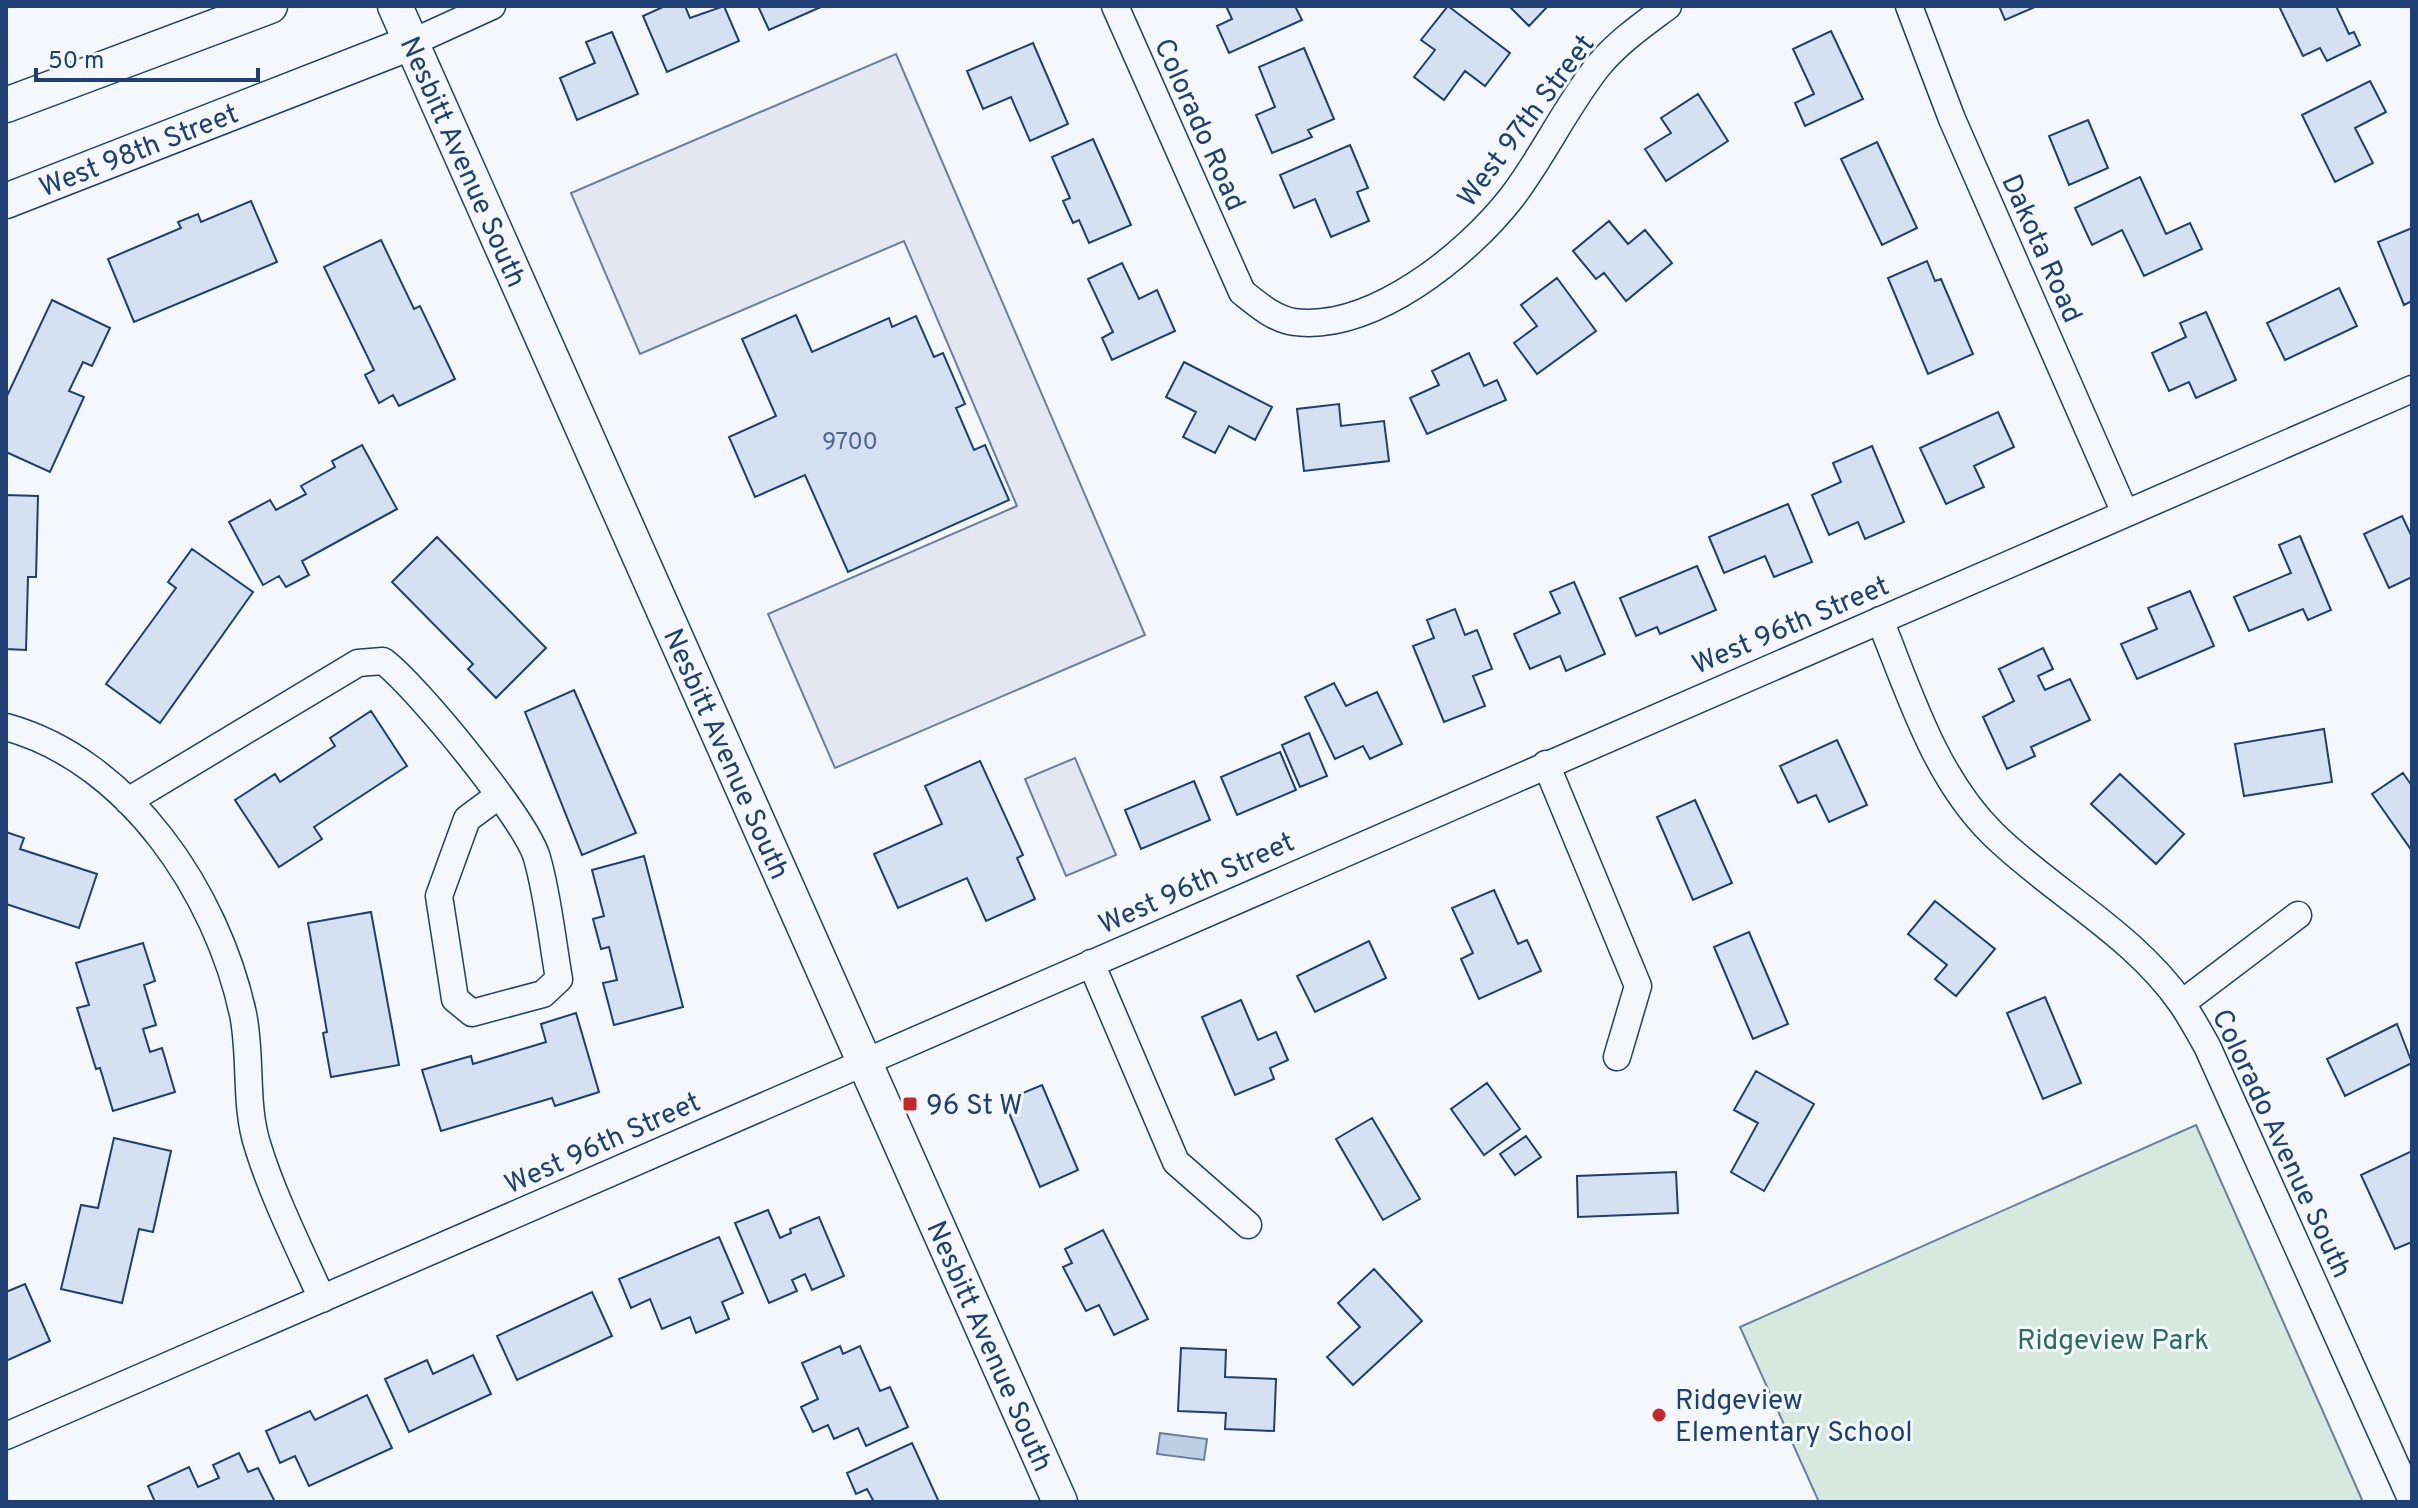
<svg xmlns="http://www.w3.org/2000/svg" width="2418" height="1508" font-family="Overpass,sans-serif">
  <rect width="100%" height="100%" fill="#f4f7fb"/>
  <path fill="#d7e8df" stroke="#687fa3" stroke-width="2" d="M2196,1125L2363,1502H1819L1740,1327Z"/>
  <path fill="#e3e8f0" stroke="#687fa3" stroke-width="2" d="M896,54L1145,635L835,768L768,614L1017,506L904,241L640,354L571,193Z
    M1075,758L1116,855L1066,876L1025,779Z"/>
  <path fill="#bed0e5" stroke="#687fa3" stroke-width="2" d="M1160,1433L1207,1439L1204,1460L1157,1454Z"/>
  <path fill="#d5e0f0" stroke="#1d3f73" stroke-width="2" d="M665,6H685L690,18L724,6L739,41L667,72L643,16Z
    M758,6H823L769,30Z
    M1226,6H1295L1302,20L1229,53L1217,26L1232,19Z
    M1448,6L1510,53L1485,86L1465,71L1444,100L1414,77L1435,50L1421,40Z
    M1509,6H1548L1529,26Z
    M1999,6H2037L2005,20Z
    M2279,6H2336L2349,34L2354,32L2360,45L2327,61L2320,48L2303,56Z
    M1831,31L1863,99L1805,126L1795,103L1814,94L1793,49Z
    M612,32L638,94L577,120L560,78L595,63L586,42Z
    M1033,43L1068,124L1030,141L1011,97L983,109L967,71Z
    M1304,48L1334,119L1308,130L1312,137L1272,153L1256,115L1275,107L1259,67Z
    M2370,81L2386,112L2355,128L2373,163L2335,182L2302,115Z
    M1698,94L1728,141L1666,181L1645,149L1671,133L1661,118Z
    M2088,120L2108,168L2069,185L2049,136Z
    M1093,139L1131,225L1089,243L1079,220L1073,223L1063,201L1070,198L1052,157Z
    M1877,142L1917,228L1882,245L1841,159Z
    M1350,145L1368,188L1357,192L1369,221L1331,237L1315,199L1294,208L1280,175Z
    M2140,177L2166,234L2190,223L2202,249L2144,276L2122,230L2092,245L2075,208Z
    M251,201L277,262L134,322L108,259L181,228L178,222L198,214L201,222Z
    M1609,221L1628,244L1645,230L1672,263L1626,301L1604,273L1596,279L1573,251Z
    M2412,228V301L2404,305L2378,242Z
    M381,240L414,309L420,306L455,379L399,406L393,395L379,403L365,375L374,370L324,267Z
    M1927,261L1935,281L1941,279L1973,354L1928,374L1888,278Z
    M1122,263L1139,299L1157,290L1175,331L1112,360L1102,338L1113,332L1088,279Z
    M1557,278L1596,331L1537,374L1514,343L1537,326L1521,305Z
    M2339,288L2357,326L2285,360L2267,323Z
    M52,300L110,328L92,366L83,362L69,391L84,397L50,472L6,452V398Z
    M2206,312L2236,380L2196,398L2189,382L2169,391L2152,353L2186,337L2180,323Z
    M796,315L812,352L889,318L892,327L916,316L934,357L943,353L965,404L956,408L974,450L985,445L1009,500L848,572L805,475L755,497L729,437L776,416L742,339Z
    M1469,353L1484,386L1497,380L1506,400L1427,434L1410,398L1439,385L1432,371Z
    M1184,362L1272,407L1255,440L1229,426L1215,453L1183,437L1196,412L1166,397Z
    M1339,404L1341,426L1384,421L1389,461L1304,471L1297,409Z
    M1998,412L2014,447L1974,466L1984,487L1946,504L1920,448Z
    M362,445L397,509L302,561L309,575L286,587L279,576L263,585L229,522L270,500L276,510L306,494L301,486L335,467L332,461Z
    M1872,446L1904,522L1865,539L1858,522L1829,535L1812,495L1841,482L1833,463Z
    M6,495L38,496L36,577H28L26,650L6,649Z
    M1788,504L1812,562L1774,577L1765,556L1724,573L1709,537Z
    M2402,516L2412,537V577L2389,588L2364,534Z
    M2300,536L2331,610L2308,620L2303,609L2249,631L2234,597L2291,573L2279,545Z
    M437,537L546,648L496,698L468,669L473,664L392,582Z
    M192,549L253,592L160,723L106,684L176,588L168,582Z
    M1697,566L1716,610L1660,634L1657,627L1636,636L1620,598Z
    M1574,582L1605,654L1566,671L1560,656L1530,669L1514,634L1560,613L1550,592Z
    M2190,591L2214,646L2137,679L2121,644L2157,629L2148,608Z
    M1455,609L1465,635L1477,630L1492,669L1473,676L1485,706L1444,722L1413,646L1434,638L1427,620Z
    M2043,648L2053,669L2038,676L2045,690L2070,679L2090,720L2031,747L2035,756L2007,769L1983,717L2014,701L1999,669Z
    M1334,683L1346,706L1377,692L1402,744L1370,759L1363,746L1335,759L1305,697Z
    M574,690L636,833L582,855L525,712Z
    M371,711L407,766L314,827L322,839L279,867L235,800L275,774L280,782L335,746L330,738Z
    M2324,729L2332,782L2244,796L2235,744Z
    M1309,733L1327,776L1300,787L1282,745Z
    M1837,740L1867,805L1829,822L1816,795L1798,803L1780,766Z
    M1280,752L1296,790L1237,815L1221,777Z
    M980,761L1023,855L1017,858L1035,899L986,921L967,878L898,908L874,854L942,824L925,786Z
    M2403,773L2412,786V851L2372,794Z
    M2120,774L2184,834L2156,864L2091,804Z
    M1194,781L1210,820L1141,849L1125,810Z
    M1695,800L1732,883L1693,900L1657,817Z
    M6,832L24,838L20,849L97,874L79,928L6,904Z
    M644,856L683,1007L614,1025L603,983L617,980L609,947L601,949L593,919L604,916L592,870Z
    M1494,890L1518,944L1527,940L1541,971L1479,999L1461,959L1473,953L1452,908Z
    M1935,901L1995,949L1956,996L1935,979L1947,965L1908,934Z
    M371,912L399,1065L331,1077L323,1033L327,1032L308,923Z
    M1749,932L1788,1024L1753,1039L1714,947Z
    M1369,941L1386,978L1315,1012L1297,976Z
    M143,943L155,981L144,985L156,1025L143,1029L150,1052L162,1048L175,1092L113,1111L100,1068L96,1069L77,1008L89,1005L76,963Z
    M2045,997L2081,1083L2043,1099L2007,1013Z
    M1241,1000L1258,1040L1276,1032L1288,1060L1270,1068L1274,1079L1235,1095L1202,1017Z
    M576,1013L599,1092L555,1106L552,1098L441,1131L422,1070L471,1056L473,1064L546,1042L541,1024Z
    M2397,1024L2412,1063L2345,1096L2327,1059Z
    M1756,1071L1814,1104L1764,1191L1731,1172L1758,1123L1734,1110Z
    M1487,1083L1520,1129L1484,1155L1451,1109Z
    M1042,1085L1078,1170L1040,1187L1004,1101Z
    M1372,1118L1420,1199L1383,1220L1336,1139Z
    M1526,1136L1541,1157L1515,1175L1500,1154Z
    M114,1138L171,1151L153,1232L139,1229L122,1303L61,1289L81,1205L98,1208Z
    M2412,1151V1242L2395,1249L2361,1175Z
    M1676,1172L1678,1213L1578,1217L1577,1176Z
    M768,1210L780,1238L791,1233L790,1229L819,1217L844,1276L812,1290L805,1274L792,1280L797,1291L769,1303L735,1223Z
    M1103,1230L1148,1319L1114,1335L1099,1305L1086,1311L1063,1267L1072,1263L1065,1249Z
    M719,1237L743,1293L722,1302L729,1319L696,1333L690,1317L662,1329L650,1299L631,1308L619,1279Z
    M1374,1269L1422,1321L1353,1385L1327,1357L1360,1327L1338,1303Z
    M25,1284L50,1341L6,1361V1292Z
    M592,1292L612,1336L517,1380L497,1336Z
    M840,1346L843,1354L860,1346L880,1391L890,1387L908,1427L866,1446L858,1428L834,1439L828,1425L813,1432L801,1407L818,1399L802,1363Z
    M1181,1348L1226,1350L1225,1377L1276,1379L1274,1431L1225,1429L1226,1413L1178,1411Z
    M473,1355L491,1394L409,1432L385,1379L427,1360L433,1374Z
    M367,1395L392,1448L309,1486L295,1456L280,1463L266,1431L310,1411L315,1420Z
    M912,1443L939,1502H874L867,1489L856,1494L847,1473Z
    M239,1453L248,1472L258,1468L275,1502H155L148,1486L189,1467L198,1487L219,1478L213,1465Z"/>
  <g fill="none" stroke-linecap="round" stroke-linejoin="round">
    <defs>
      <path id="minor" d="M1115,6L1242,292C1257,304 1274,319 1294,322C1372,332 1467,255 1512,197C1544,155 1566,106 1599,65C1618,42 1644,24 1668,6
        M1909,6L1952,119L2125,513
        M413,42L492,6
        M1880,620C1910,694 1935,777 1993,834C2052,892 2134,934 2182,1004C2191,1017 2199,1032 2207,1046L2412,1501
        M6,727C130,761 217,894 243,1014C252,1058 244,1105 258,1147C273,1196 301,1252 322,1299
        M1546,764L1638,986L1617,1057
        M128,801L358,663L383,661C415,684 527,821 537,858C548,896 552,939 559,979L543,994L472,1013L455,999L439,896L467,819L498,796
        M1091,963L1176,1162L1248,1225
        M2182,1003L2298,915
        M6,1436L2412,389"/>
      <g id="tertiary">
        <path id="s1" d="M395,6L1060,1502"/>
        <path d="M6,105L270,6"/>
        <path id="s2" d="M6,201L413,42"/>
      </g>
    </defs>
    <use href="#minor" stroke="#1d3f73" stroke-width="29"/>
    <use href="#tertiary" stroke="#1d3f73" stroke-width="37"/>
    <use href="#minor" stroke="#f4f7fb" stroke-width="26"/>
    <use href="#tertiary" stroke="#f4f7fb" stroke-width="34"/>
  </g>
  <g fill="#c62828" stroke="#f4f7fb" stroke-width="3">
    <rect x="902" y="1096" width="16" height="16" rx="4"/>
    <circle cx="1659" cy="1415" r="8"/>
  </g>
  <g text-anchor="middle" stroke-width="6" stroke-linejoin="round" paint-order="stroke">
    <g font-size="24" fill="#4b6792">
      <text x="850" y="449">9700</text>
    </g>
    <g font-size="28" fill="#1d3f73" stroke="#f4f7fb">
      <text transform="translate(1525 120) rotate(-53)" y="10">West 97th Street</text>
      <text transform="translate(1201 124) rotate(66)" y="10">Colorado Road</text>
      <text dy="10" stroke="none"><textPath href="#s2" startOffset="142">West 98th Street</textPath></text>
      <text dy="10" stroke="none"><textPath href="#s1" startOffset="170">Nesbitt Avenue South</textPath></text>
      <text transform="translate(2043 248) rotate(66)" y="10">Dakota Road</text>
      <text transform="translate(1790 624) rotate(-23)" y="10">West 96th Street</text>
      <text dy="10" stroke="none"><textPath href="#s1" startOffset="818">Nesbitt Avenue South</textPath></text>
      <text transform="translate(1196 882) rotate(-24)" y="10">West 96th Street</text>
      <text transform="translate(602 1142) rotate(-24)" y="10">West 96th Street</text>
      <text transform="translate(2283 1143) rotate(65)" y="10">Colorado Avenue South</text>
      <text dy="10" stroke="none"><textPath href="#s1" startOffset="1466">Nesbitt Avenue South</textPath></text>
    </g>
    <g font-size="28" fill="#1d3f73" stroke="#f4f7fb" text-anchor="start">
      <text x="926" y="1114">96 St W</text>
      <text x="1675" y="1409">Ridgeview<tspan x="1675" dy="32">Elementary School</tspan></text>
    </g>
    <g font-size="28" fill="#2c6c60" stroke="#f4f7fb">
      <text x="2113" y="1349">Ridgeview Park</text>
    </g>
  </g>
  <rect width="2418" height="1508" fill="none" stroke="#1d3f73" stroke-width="16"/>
  <path d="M36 68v12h222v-12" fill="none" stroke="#1d3f73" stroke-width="4"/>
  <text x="48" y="68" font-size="24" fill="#1d3f73" stroke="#f4f7fb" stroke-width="6" paint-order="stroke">50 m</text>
</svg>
